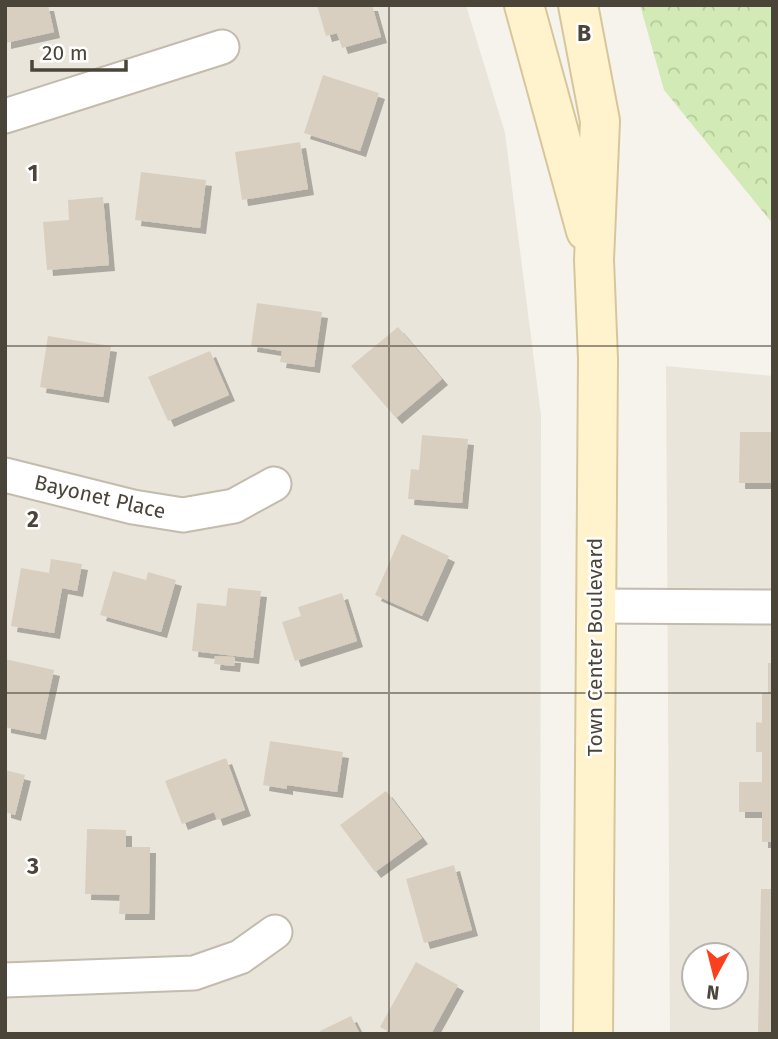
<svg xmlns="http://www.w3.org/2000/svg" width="778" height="1039" font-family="'Fira Sans',sans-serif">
  <defs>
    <pattern id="forest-crowns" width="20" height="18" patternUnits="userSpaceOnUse" patternTransform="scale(1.75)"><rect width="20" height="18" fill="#d2eab5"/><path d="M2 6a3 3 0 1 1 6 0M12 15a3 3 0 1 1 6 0" fill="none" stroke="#b6ca9c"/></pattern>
    <filter id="shadow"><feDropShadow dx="6" dy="6" stdDeviation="0" flood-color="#0004"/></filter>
  </defs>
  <rect width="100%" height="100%" fill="#f6f3ec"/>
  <path fill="#eae5da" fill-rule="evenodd" d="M5,5H466L505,133L541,415L540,1034H5Z
    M666,366L773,376V1034H670ZM694,955H736V997H694Z"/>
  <path fill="url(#forest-crowns)" d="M640,5H773V224L664,90Z"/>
  <path fill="#d8cfc1" filter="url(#shadow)" d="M5,5H48L54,32L5,43Z
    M317,5H372L381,37L342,48L337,33L326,36Z
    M323,75L379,93L360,151L304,133Z
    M300,142L308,189L242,200L235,152Z
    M141,172L206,180L200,228L135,220Z
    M103,197L109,265L47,270L43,222L69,220L68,200Z
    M257,303L322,312L314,367L280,362L282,351L251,346Z
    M398,327L442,379L396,418L351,366Z
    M48,336L111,346L103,397L40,387Z
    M210,351L229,395L168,421L148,377Z
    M740,432H773V483H739Z
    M422,435L468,439L462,503L408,499L411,469L419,470Z
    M402,534L449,556L422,616L375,595Z
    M51,559L82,564L77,591L62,588L54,633L11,626L21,568L49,573Z
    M113,571L146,580L148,572L176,580L161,632L100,615Z
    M228,588L261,591L253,658L192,651L197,603L226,606Z
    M342,593L357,641L295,661L282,622L301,616L298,607Z
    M215,656L235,657L234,666L214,664Z
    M5,659L54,670L40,734L5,727Z
    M768,663H773V842H762V812H739V782H762V752H756V722L762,723V693H768Z
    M270,741L343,752L337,792L287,785V789L263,785Z
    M226,758L245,810L217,820L214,812L182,824L165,781Z
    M5,770L25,775L15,815L5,812Z
    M386,791L422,838L375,872L340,825Z
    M87,829L126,830V847H150L149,914H119L120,895L85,894Z
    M454,865L472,930L424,943L406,879Z
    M761,889H773V1034H758Z
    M416,962L458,985L431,1034H393L380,1027Z
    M351,1016L360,1034H321L320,1031Z"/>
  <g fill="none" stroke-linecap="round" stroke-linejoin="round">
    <defs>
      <path id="street" d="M5,116L222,47
        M5,475L133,507L183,515L234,506L274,484
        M595,606L773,607
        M5,980L194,973L240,957L275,932"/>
      <path id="secondary" d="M524,5L586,231
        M578,5L600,121L594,260L598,359L593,1034"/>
    </defs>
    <use href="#street" stroke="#c2bbae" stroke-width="37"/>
    <use href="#secondary" stroke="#d6c79b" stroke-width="42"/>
    <use href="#street" stroke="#fff" stroke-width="33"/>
    <use href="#secondary" stroke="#fff3cd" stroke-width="38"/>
  </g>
  <path fill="none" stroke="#4b4439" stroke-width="2" stroke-opacity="0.55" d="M389,5V1034M5,346H773M5,693H773"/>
  <g text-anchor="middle" stroke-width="5" stroke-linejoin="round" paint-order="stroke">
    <g font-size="21" fill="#4b4439" stroke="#fff">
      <text transform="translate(100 497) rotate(13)" y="7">Bayonet Place</text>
      <text transform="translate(595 647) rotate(-90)" y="7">Town Center Boulevard</text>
    </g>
  </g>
  <g font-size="23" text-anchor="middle" font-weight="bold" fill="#4b4439" stroke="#fff" stroke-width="5" stroke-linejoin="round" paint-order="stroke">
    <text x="584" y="41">B</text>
    <text x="33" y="181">1</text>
    <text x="33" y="527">2</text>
    <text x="33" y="874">3</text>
  </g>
  <rect width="778" height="1039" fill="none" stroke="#4b4439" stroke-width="14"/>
  <g transform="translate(715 976) rotate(187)"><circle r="33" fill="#ffffff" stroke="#b7b4b0" stroke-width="2"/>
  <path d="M0-5L12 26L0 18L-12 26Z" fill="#fc3f1d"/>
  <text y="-10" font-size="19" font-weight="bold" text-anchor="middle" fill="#4b4439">N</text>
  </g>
  <path d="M32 60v10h94v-10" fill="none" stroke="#4b4439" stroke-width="3.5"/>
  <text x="42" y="60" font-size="21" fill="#4b4439" stroke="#ffffff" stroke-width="5" paint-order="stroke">20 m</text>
</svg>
